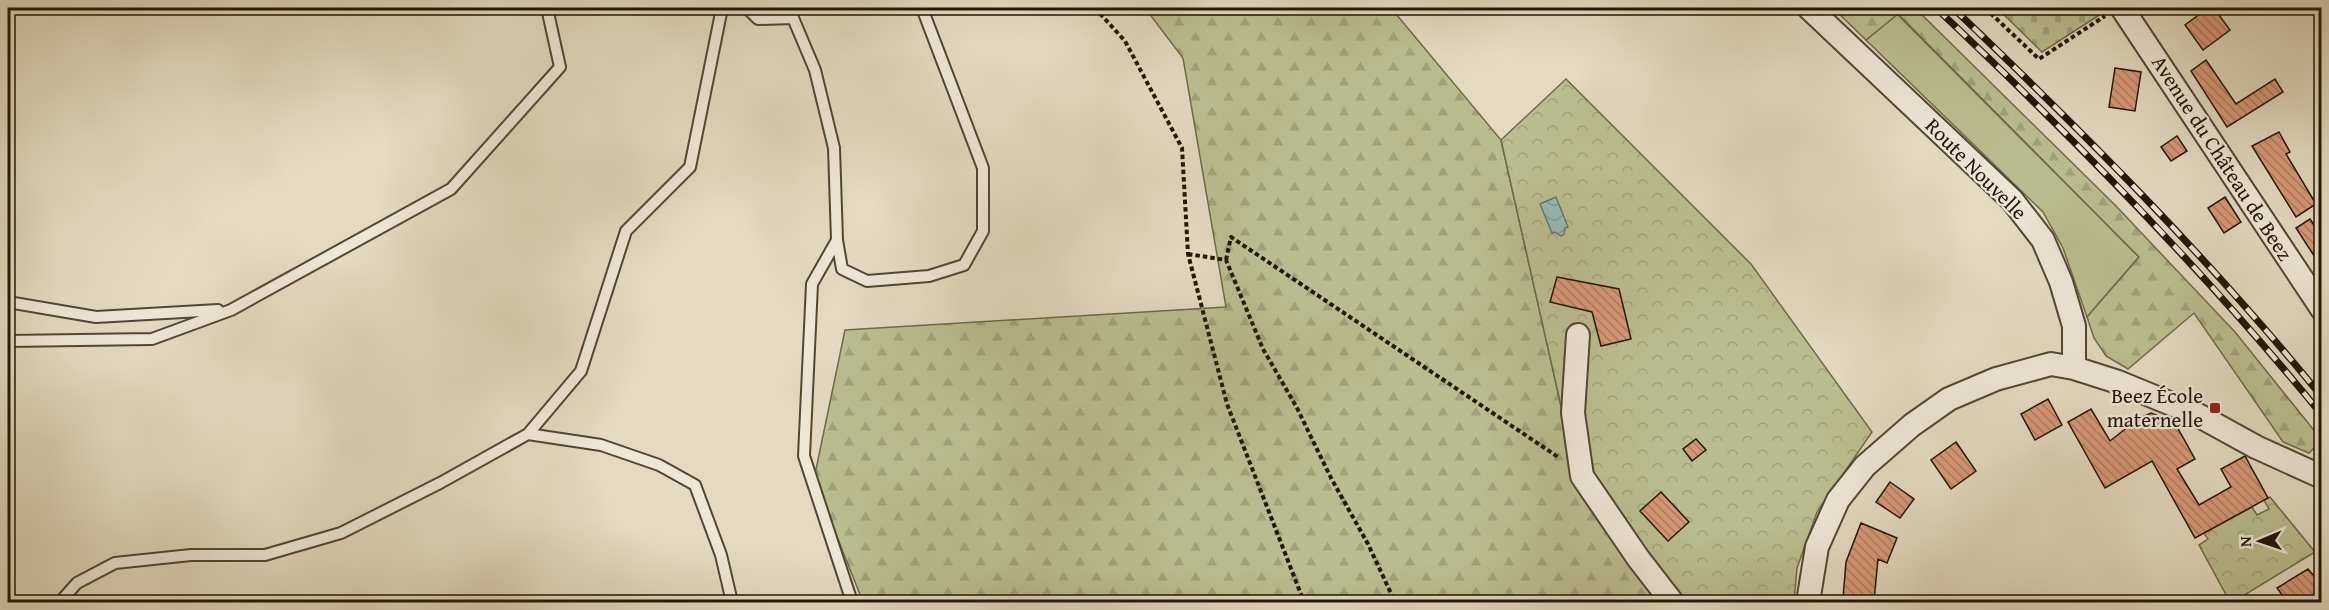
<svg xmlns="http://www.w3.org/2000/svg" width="2329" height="610" font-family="'Gentium Book Plus',serif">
  <defs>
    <pattern id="forest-firs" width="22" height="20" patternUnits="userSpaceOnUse" patternTransform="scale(1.5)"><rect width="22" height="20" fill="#babe8e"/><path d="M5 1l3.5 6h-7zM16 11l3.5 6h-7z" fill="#a0a379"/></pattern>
    <pattern id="cemetery-stones" width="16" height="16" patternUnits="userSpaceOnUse" patternTransform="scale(1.5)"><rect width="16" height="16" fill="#babe8e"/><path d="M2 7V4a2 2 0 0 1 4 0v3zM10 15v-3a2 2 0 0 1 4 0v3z" fill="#a0a379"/></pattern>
    <pattern id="park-crowns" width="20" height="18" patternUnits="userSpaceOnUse" patternTransform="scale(1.5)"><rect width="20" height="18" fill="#babe8e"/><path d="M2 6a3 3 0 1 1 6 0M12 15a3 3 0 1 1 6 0" fill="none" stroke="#a0a379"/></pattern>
    <pattern id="water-waves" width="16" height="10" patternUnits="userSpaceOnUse" patternTransform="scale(1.5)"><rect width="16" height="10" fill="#96bab8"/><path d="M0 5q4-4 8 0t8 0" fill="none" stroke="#819f9d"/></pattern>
    <pattern id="building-back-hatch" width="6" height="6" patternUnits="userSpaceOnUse" patternTransform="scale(1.5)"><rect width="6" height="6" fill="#d89876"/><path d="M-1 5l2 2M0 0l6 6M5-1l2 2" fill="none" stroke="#af7b5f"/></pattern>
  </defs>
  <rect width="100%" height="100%" fill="#e3dac0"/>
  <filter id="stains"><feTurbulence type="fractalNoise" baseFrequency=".00333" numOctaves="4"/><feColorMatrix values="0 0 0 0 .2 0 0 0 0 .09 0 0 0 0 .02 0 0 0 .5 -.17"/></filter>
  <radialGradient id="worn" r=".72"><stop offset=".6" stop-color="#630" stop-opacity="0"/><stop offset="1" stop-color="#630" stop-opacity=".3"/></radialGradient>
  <path fill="#babe8e" stroke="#6e6a4a" stroke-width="1.5" d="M1897,14L2139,257L2087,317L2063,248L2043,212L1866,40Z"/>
  <path fill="url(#forest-firs)" stroke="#6e6a4a" stroke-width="1.5" d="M1145,8H1391L1501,140L1575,468L1659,602H863L814,479L845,330L1226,307L1183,58Z
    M1833,8H1915L2116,206L2235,332L2321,439V441L2309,453L2283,442L2194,313L2128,369L2106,356L2094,338L2087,317L2139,257L1898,14L1866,40Z"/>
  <path fill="url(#cemetery-stones)" stroke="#6e6a4a" stroke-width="1.5" d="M1997,8H2105L2107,10L2042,52Z"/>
  <path fill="url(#park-crowns)" stroke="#6e6a4a" stroke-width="1.5" d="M1566,79L1751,264L1872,432L1817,512L1797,568L1794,602H1659L1575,468L1501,140Z
    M2270,497L2315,552L2233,602H2230L2199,545L2208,539L2204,533L2252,507L2257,515L2269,509L2264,500Z"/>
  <path fill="url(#water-waves)" stroke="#677871" stroke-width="1.5" d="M1556,197L1568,227L1565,228L1564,234L1561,236L1555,232L1552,233L1540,204Z"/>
  <path fill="url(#building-back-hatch)" stroke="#211606" stroke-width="1.5" d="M2208,8H2214L2230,30L2203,50L2185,25Z
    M2206,60L2236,104L2275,79L2283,92L2227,127L2191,71Z
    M2115,68L2141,72L2135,111L2109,107Z
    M2279,132L2290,152L2286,154L2316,204L2296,217L2252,146Z
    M2177,136L2187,151L2171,161L2161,147Z
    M2225,197L2241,222L2224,233L2208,208Z
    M2310,219L2322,237V268L2296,228Z
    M1557,277L1619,289L1631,339L1601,346L1592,312L1550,302Z
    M2048,399L2062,425L2035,440L2021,414Z
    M2091,409L2110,441L2138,419L2151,413L2164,418L2170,429L2176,425L2195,459L2177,469L2199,505L2231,487L2221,469L2245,456L2268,498L2195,538L2152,461L2105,488L2068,422Z
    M1696,439L1706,450L1692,461L1683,449Z
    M1956,442L1976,471L1951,489L1931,460Z
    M1890,482L1914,499L1900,518L1876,502Z
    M1661,492L1689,522L1668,541L1640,511Z
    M1861,523L1897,538L1887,563L1878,559L1874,601L1843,598L1846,562Z
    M2308,569L2322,585V591L2306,603H2288L2277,588Z"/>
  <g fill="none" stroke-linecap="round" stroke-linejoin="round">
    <defs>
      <path id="lane" d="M747,8L758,19L793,18
        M792,8L793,18L815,70L834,148L837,240L842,269L867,281L929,276L964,265L983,231V168L922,8
        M837,240L812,284L804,456L852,602
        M8,302L96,317L218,310
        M8,341L152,339L231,310L451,189L560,67L547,8
        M528,434L581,371L626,231L690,167L722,8
        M60,602L77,583L115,563L191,555H265L341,533L440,483L528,434L601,445L659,465L695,485L721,555L732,602"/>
      <path id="street" d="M1809,8L2012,200L2043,240L2061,282L2074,326V368
        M2122,8L2322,309
        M1578,335L1573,413L1582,476L1638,558L1672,602
        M1808,602L1817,547L1838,500L1865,466L1912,425L1949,399L1996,379L2051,364L2074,368L2118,382L2196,414L2256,447L2322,477"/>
    </defs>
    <use href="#lane" stroke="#524734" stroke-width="14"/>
    <use href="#street" stroke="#524734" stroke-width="26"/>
    <path stroke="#211606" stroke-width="4" stroke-dasharray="4.5 3" stroke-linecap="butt" d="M1095,8L1125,41L1182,148L1188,254L1227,404L1304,602
      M1985,8L2039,59L2105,16
      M1188,254L1226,260L1263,349L1297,408L1331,478L1368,544L1395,602
      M1226,260L1231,237L1558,457"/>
    <use href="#lane" stroke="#ede7d6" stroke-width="10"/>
    <use href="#street" stroke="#ede7d6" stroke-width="22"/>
    <defs>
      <path id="rail" d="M1936,8C2072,136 2204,270 2322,415
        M1953,8C2082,131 2209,258 2322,397"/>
    </defs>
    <use href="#rail" stroke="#211606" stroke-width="7"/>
    <use href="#rail" stroke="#ede7d6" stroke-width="4.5" stroke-dasharray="14" stroke-linecap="butt"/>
  </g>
  <rect fill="#8f2418" stroke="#ede7d6" stroke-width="2" x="2209" y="402" width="12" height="12" rx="3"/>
  <g text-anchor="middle" stroke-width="4.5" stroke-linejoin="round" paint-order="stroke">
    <g font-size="21" fill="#211606" stroke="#ede7d6">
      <text transform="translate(2222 158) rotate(57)" y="7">Avenue du Château de Beez</text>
      <text transform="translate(1976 169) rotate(45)" y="7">Route Nouvelle</text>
    </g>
    <g font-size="21" fill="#211606" stroke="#ede7d6" text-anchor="end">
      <text x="2203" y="403">Beez École<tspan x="2203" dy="24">maternelle</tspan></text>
    </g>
  </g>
  <rect width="2329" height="610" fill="none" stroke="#e3dac0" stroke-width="30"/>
  <rect x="9" y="9" width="2311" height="592" fill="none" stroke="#211606" stroke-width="3"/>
  <rect x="15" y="15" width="2299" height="580" fill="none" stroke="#211606" stroke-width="1.5"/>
  <g transform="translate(2260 541) rotate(268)" stroke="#ede7d6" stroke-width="4.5" paint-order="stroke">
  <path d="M0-4.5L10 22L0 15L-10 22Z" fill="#211606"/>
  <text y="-9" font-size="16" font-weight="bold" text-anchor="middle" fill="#211606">N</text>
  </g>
  <rect width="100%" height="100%" filter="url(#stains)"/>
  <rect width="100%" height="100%" fill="url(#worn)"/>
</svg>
